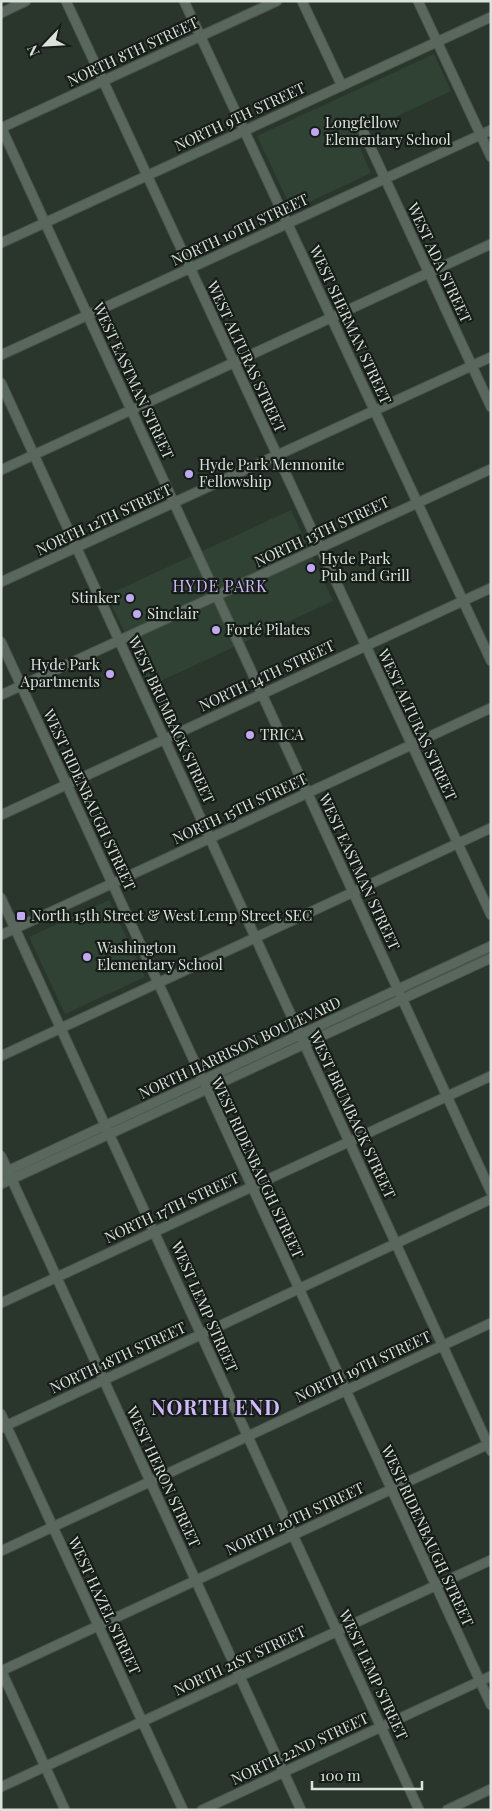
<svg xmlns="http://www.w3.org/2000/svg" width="492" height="1811" font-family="'Playfair Display',serif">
  <rect width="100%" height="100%" fill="#2a362c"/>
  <path fill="#2f4233" d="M434,54L451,91L355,136L371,173L292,210L257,136Z
    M291,510L333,601L150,686L107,595Z
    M109,900L145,977L65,1014L29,937Z"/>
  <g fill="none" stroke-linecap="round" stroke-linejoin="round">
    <defs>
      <path id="minor" d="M66,1L491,915
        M184,1L491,661
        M302,1L342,86
        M418,1L491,157
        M1,13L26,1
        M1,127L491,1192
        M1,128L277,1
        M363,131L491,407
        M1,243L491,17
        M1,355L491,130
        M1,383L491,1451
        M1,470L491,244
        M1,582L491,357
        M1,642L491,1705
        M1,695L491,469
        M1,815L491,588
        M1,898L419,1810
        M1,935L491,708
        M1,1056L491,828
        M1,1156L301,1810
        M1,1174L491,946
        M1,1184L491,958
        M1,1303L491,1076
        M1,1414L183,1810
        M1,1428L491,1199
        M1,1551L491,1323
        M1,1670L65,1810
        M1,1671L491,1443
        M1,1787L491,1560
        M202,1810L491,1676
        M447,1810L491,1789"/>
    </defs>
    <use href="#minor" stroke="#4a544c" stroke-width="11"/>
    <use href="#minor" stroke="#59675c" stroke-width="9"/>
  </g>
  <g fill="#c2a8f2" stroke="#161c17" stroke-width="2">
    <circle cx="315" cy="132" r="5"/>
    <circle cx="189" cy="474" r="5"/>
    <circle cx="311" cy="568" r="5"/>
    <circle cx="130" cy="598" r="5"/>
    <circle cx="137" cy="614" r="5"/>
    <circle cx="216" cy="630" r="5"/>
    <circle cx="110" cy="674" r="5"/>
    <circle cx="250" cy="735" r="5"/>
    <rect x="16" y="911" width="10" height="10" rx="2.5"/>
    <circle cx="87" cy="957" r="5"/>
  </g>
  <g text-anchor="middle" stroke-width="4.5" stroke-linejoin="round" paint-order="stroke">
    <g font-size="15" fill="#dae2db" stroke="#161c17">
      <text transform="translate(133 52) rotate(-25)" y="5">NORTH 8TH STREET</text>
      <text transform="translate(240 117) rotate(-25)" y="5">NORTH 9TH STREET</text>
      <text transform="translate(240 230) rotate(-25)" y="5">NORTH 10TH STREET</text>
      <text transform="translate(439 263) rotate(65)" y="5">WEST ADA STREET</text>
      <text transform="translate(350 325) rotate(65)" y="5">WEST SHERMAN STREET</text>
      <text transform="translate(246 357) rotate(65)" y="5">WEST ALTURAS STREET</text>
      <text transform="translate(133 381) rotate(65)" y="5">WEST EASTMAN STREET</text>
      <text transform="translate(104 520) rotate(-25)" y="5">NORTH 12TH STREET</text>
      <text transform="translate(322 532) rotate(-25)" y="5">NORTH 13TH STREET</text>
      <text transform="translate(267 676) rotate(-25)" y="5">NORTH 14TH STREET</text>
      <text transform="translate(171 720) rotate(65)" y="5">WEST BRUMBACK STREET</text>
      <text transform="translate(417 725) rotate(65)" y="5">WEST ALTURAS STREET</text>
      <text transform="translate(89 800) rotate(65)" y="5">WEST RIDENBAUGH STREET</text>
      <text transform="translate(240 809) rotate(-25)" y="5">NORTH 15TH STREET</text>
      <text transform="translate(359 872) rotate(65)" y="5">WEST EASTMAN STREET</text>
      <text transform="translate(240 1048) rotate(-25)" y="5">NORTH HARRISON BOULEVARD</text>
      <text transform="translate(352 1115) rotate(65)" y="5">WEST BRUMBACK STREET</text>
      <text transform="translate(257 1168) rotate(65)" y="5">WEST RIDENBAUGH STREET</text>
      <text transform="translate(172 1208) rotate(-25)" y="5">NORTH 17TH STREET</text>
      <text transform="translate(204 1307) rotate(66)" y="5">WEST LEMP STREET</text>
      <text transform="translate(118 1358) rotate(-25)" y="5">NORTH 18TH STREET</text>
      <text transform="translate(363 1367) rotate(-25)" y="5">NORTH 19TH STREET</text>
      <text transform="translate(163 1477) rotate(65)" y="5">WEST HERON STREET</text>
      <text transform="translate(295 1519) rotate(-25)" y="5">NORTH 20TH STREET</text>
      <text transform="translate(427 1536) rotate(65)" y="5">WEST RIDENBAUGH STREET</text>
      <text transform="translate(104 1606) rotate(65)" y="5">WEST HAZEL STREET</text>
      <text transform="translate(240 1661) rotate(-25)" y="5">NORTH 21ST STREET</text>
      <text transform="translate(373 1675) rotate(65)" y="5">WEST LEMP STREET</text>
      <text transform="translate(300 1749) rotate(-25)" y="5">NORTH 22ND STREET</text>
    </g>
    <g font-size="15" fill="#dae2db" stroke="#161c17" text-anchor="start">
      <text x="325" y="128">Longfellow<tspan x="325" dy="17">Elementary School</tspan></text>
      <text x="199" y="470">Hyde Park Mennonite<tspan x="199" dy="17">Fellowship</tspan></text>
      <text x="321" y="564">Hyde Park<tspan x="321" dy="17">Pub and Grill</tspan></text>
      <text x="120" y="603" text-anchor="end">Stinker</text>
      <text x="147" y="619">Sinclair</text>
      <text x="226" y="635">Forté Pilates</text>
      <text x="100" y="670" text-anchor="end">Hyde Park<tspan x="100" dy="17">Apartments</tspan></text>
      <text x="260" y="740">TRICA</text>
      <text x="31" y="921">North 15th Street &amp; West Lemp Street SEC</text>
      <text x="97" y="953">Washington<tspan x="97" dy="17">Elementary School</tspan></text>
    </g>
    <g font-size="16" letter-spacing="1" fill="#d0b8fe" stroke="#161c17">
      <text x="220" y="592">HYDE PARK</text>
    </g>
    <g font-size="20" font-weight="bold" letter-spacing="1" fill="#d0b8fe" stroke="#161c17">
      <text x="216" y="1415">NORTH END</text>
    </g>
  </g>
  <rect width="492" height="1811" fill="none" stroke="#dae2db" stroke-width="5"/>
  <g transform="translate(45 45) rotate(245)" stroke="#161c17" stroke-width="4" paint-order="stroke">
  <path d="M0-4L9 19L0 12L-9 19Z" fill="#dae2db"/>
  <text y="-8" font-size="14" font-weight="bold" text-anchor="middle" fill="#dae2db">N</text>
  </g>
  <path d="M312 1781v8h110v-8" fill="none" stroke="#dae2db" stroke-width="2.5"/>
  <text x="320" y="1781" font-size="15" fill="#dae2db" stroke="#161c17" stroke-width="4" paint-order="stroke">100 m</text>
</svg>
